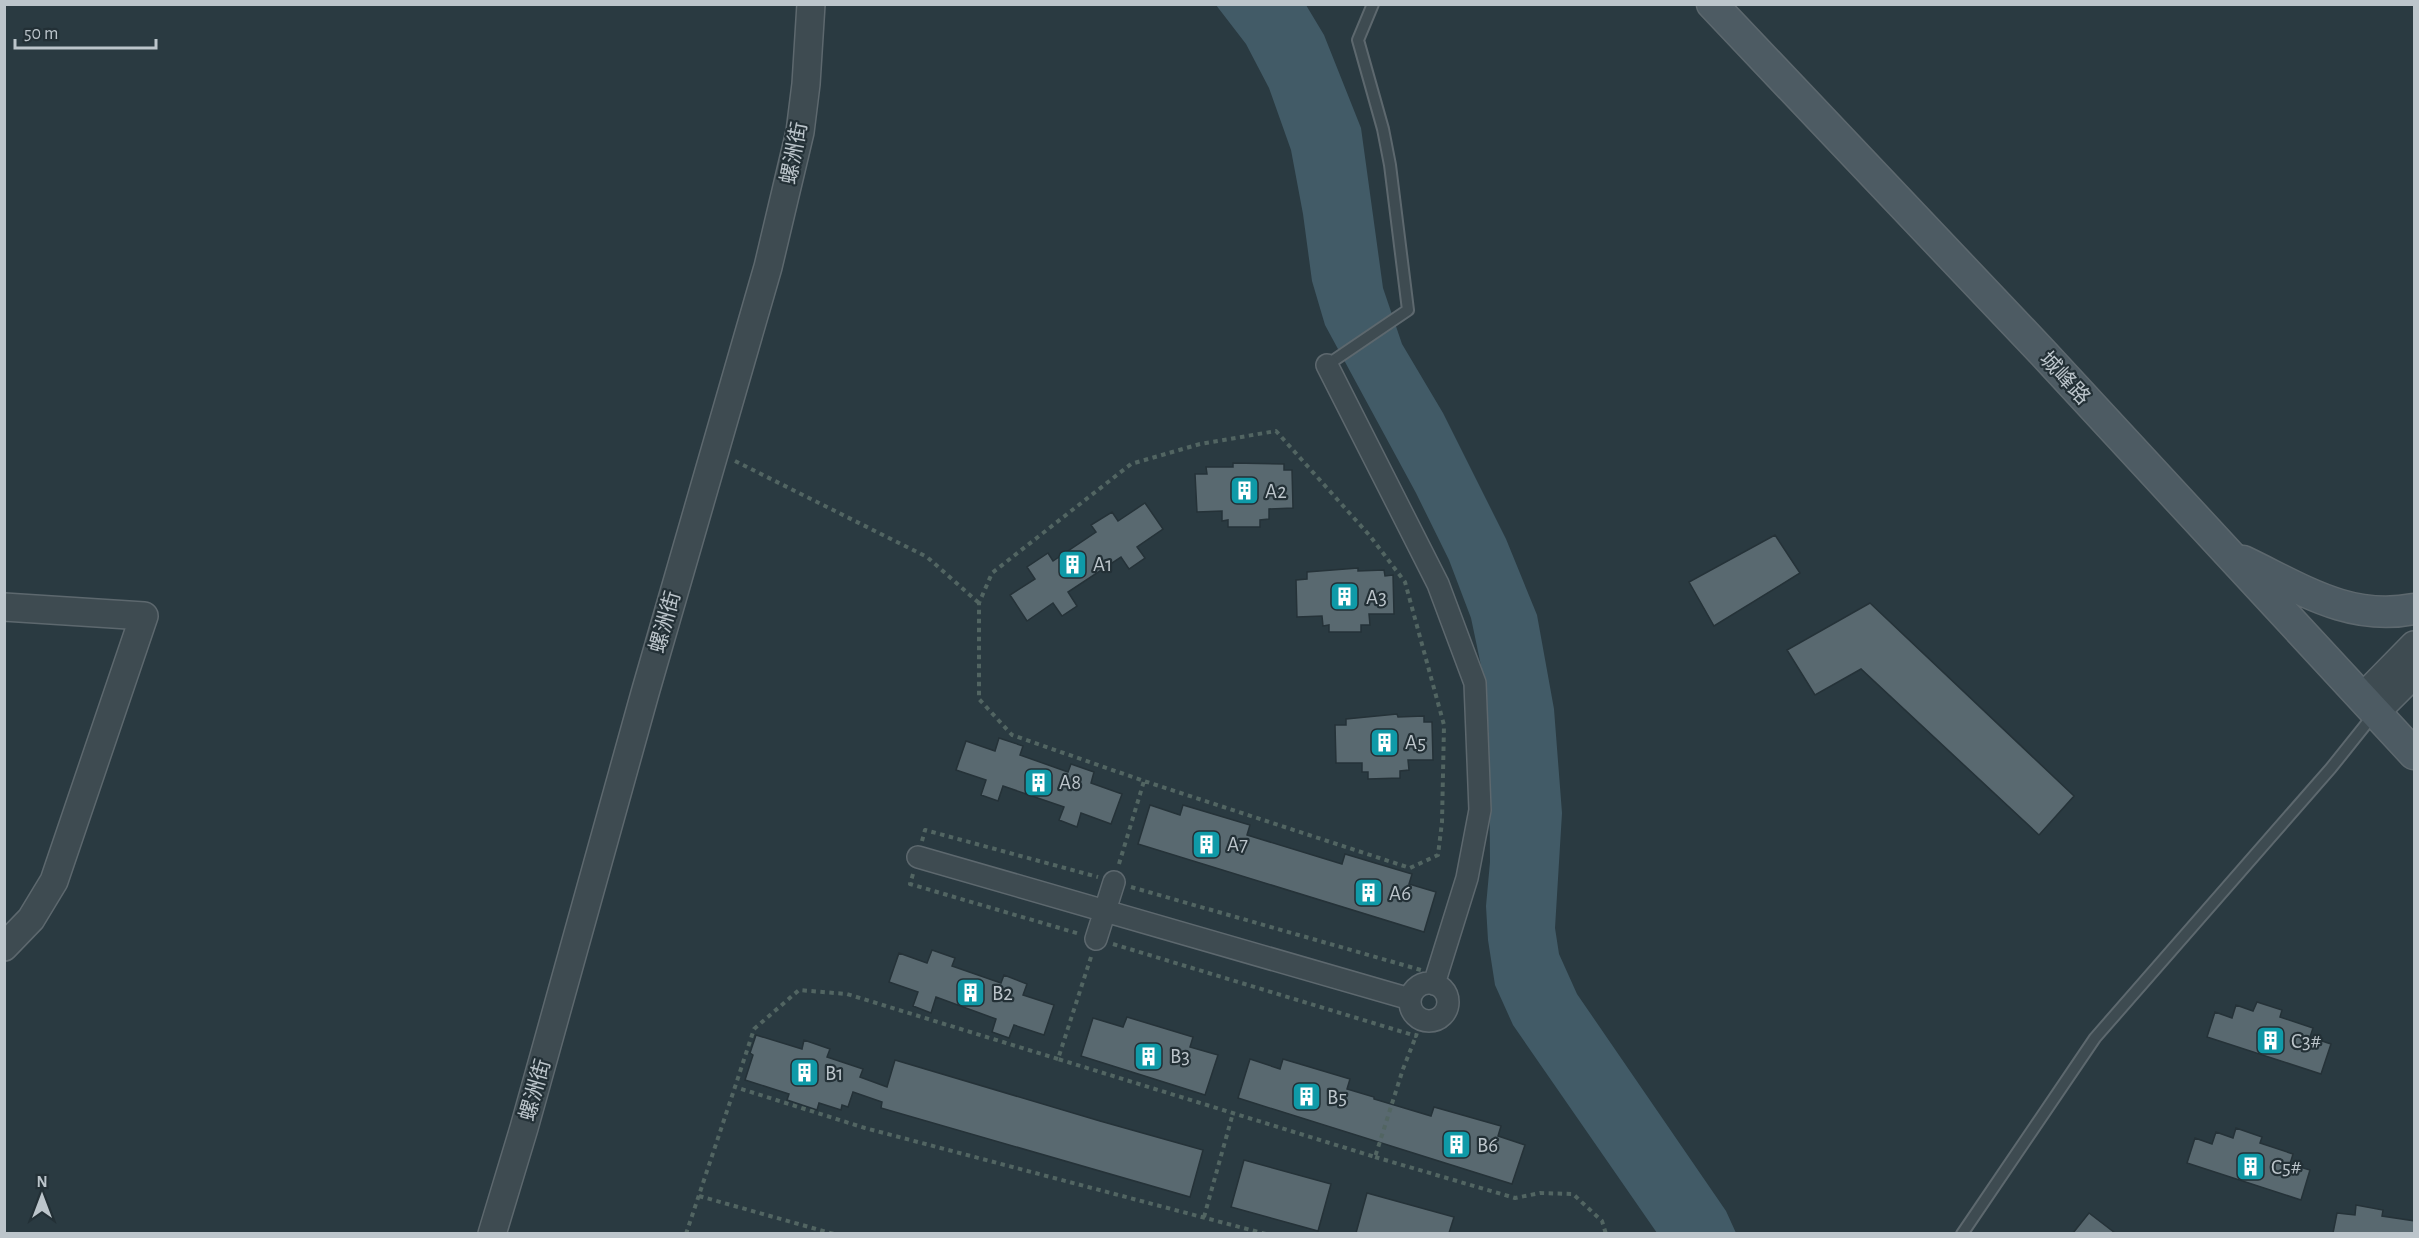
<svg xmlns="http://www.w3.org/2000/svg" width="2419" height="1238" font-family="'Alegreya Sans','Noto Sans SC',sans-serif">
  <rect width="100%" height="100%" fill="#2a3a41"/>
  <path fill="#425b67" d="M1216,5H1306L1324,35L1361,128L1383,288L1402,344L1443,413L1506,539L1537,615L1554,709L1562,813L1555,928L1559,954L1577,994L1726,1211L1736,1233H1657L1513,1025L1495,985L1488,940L1486,906L1490,862L1489,737L1483,675L1471,618L1449,560L1416,493L1325,325L1312,281L1303,214L1291,150L1269,88L1246,44Z"/>
  <path fill="#596970" stroke="#253238" stroke-width="1.5" d="M1233,463L1284,464V470H1292L1293,508L1269,509V519L1260,520V527H1228V520L1222,521V511L1197,512L1195,474H1207L1206,467H1233Z
    M1145,503L1163,529L1137,547L1145,558L1129,569L1121,557L1068,592L1077,606L1062,616L1053,603L1027,621L1010,595L1035,579L1027,567L1048,553L1053,561L1096,532L1091,525L1112,512L1118,521Z
    M1775,535L1800,573L1714,626L1689,582Z
    M1358,568V571L1384,570L1385,576L1393,575L1394,614H1369L1370,625H1361V632H1329V625L1323,626L1322,616L1297,617L1296,580L1307,579V572Z
    M1870,603L2074,796L2039,835L1861,669L1815,695L1787,650Z
    M1397,714L1398,717L1424,716V722H1432L1433,760H1408L1409,770L1400,771V778L1368,779V772H1362V763H1336L1335,725H1346V719Z
    M999,738L1023,746L1020,755L1068,772L1071,764L1094,772L1091,783L1122,794L1111,824L1081,813L1077,827L1059,820L1064,807L1003,786L998,801L981,795L986,780L956,770L966,741L995,751Z
    M1150,805L1180,815L1183,805L1250,825L1247,835L1342,864L1345,854L1412,874L1409,884L1436,892L1424,932L1138,844Z
    M932,950L955,958L952,966L1001,983L1004,975L1027,984L1023,995L1054,1005L1044,1035L1014,1025L1009,1038L992,1032L996,1019L936,997L931,1013L913,1006L918,992L889,982L899,953L927,963Z
    M2257,1002L2282,1010L2280,1017L2313,1028L2310,1037L2331,1044L2321,1074L2207,1037L2215,1012L2232,1018L2236,1005L2253,1011Z
    M1127,1017L1193,1037L1190,1047L1218,1055L1205,1095L1081,1056L1093,1018L1123,1027Z
    M756,1035L802,1049L804,1040L830,1049L827,1057L863,1069L860,1077L887,1087L895,1060L1100,1121L1203,1150L1190,1197L881,1108L882,1102L853,1092L848,1107L842,1105L841,1110L819,1103L817,1110L787,1100L789,1094L745,1080L753,1055L750,1053Z
    M1250,1059L1280,1069L1283,1059L1350,1079L1347,1089L1374,1097V1099L1431,1116L1434,1107L1501,1126L1498,1136L1525,1145L1512,1184L1238,1098Z
    M2236,1128L2262,1137L2260,1143L2293,1154L2290,1164L2310,1170L2301,1200L2187,1163L2195,1138L2212,1144L2216,1132L2233,1138Z
    M1244,1160L1331,1184L1318,1231L1231,1207Z
    M1367,1193L1454,1217L1449,1233H1356Z
    M2356,1205L2383,1210L2382,1216L2415,1221V1233H2333L2337,1213L2355,1215Z
    M2089,1213L2115,1233H2073Z"/>
  <g fill="none" stroke-linecap="round" stroke-linejoin="round">
    <defs>
      <path id="service" d="M1327,365L1408,310L1390,165L1383,129L1358,40L1373,4
        M1962,1234L2095,1038L2331,768L2375,713"/>
      <path id="minor" d="M1327,365L1438,584L1475,683L1480,810L1467,878L1434,984
        M918,857L1410,999
        M1096,939L1114,882
        M1410 1002a19 19 0 1 1 38 0a19 19 0 1 1-38 0Z"/>
      <path id="tertiary" d="M4,607L144,616L54,881L31,919L4,947
        M2362,698L2414,645
        M2375,713L2414,674
        M492,1234L524,1128L645,693L768,267L800,132L806,84L811,4"/>
      <path id="secondary" d="M1712,4L2044,354L2414,754
        M2243,561C2300,588 2349,622 2414,609"/>
    </defs>
    <use href="#service" stroke="#5d686e" stroke-width="14"/>
    <use href="#minor" stroke="#5d686e" stroke-width="24"/>
    <use href="#tertiary" stroke="#5d686e" stroke-width="30"/>
    <use href="#secondary" stroke="#5d686e" stroke-width="33"/>
    <path stroke="#526562" stroke-width="4" stroke-dasharray="4.5 4.5" stroke-linecap="butt" d="M735,461L927,557L979,603
      M922,841L925,830L1098,877
      M1119,864L1144,781L1012,735L979,699V603L992,573L1131,464L1200,444L1276,431L1370,536L1405,582L1444,725L1442,822L1438,855L1410,868L1144,781
      M913,874L910,884L1080,934
      M1131,887L1421,970
      M1113,944L1416,1036L1421,1019
      M1091,957L1058,1059L1375,1157L1403,1069L1416,1036
      M1058,1059L847,994L799,990L754,1029L735,1087L865,1128L1266,1234
      M1375,1157L1515,1198L1540,1193L1573,1194L1602,1221L1606,1234
      M699,1196L834,1234
      M1204,1217L1233,1113
      M686,1234L735,1087"/>
    <use href="#service" stroke="#3e4b51" stroke-width="10"/>
    <use href="#minor" stroke="#3e4b51" stroke-width="21"/>
    <use href="#tertiary" stroke="#3e4b51" stroke-width="27"/>
    <use href="#secondary" stroke="#4d5b63" stroke-width="30"/>
  </g>
  <defs>
    <symbol id="building-square" viewBox="-11 -11 22 22"><rect x="-9" y="-9" width="18" height="18" rx="4" fill="#0f9aa8" stroke="#233036"/><path d="M-4-6H4V6H1V3H-1V6H-4ZM-2.5-4.3h1.7v1.8h-1.7ZM.8-4.3h1.7v1.8H.8ZM-2.5-1h1.7V.8h-1.7ZM.8-1h1.7V.8H.8Z" fill="#fff"/></symbol>
  </defs>
  <g fill-rule="evenodd">
    <use href="#building-square" x="1228" y="474" width="33" height="33"/>
    <use href="#building-square" x="1056" y="548" width="33" height="33"/>
    <use href="#building-square" x="1328" y="580" width="33" height="33"/>
    <use href="#building-square" x="1368" y="726" width="33" height="33"/>
    <use href="#building-square" x="1022" y="766" width="33" height="33"/>
    <use href="#building-square" x="1190" y="828" width="33" height="33"/>
    <use href="#building-square" x="1352" y="876" width="33" height="33"/>
    <use href="#building-square" x="954" y="976" width="33" height="33"/>
    <use href="#building-square" x="2254" y="1024" width="33" height="33"/>
    <use href="#building-square" x="1132" y="1040" width="33" height="33"/>
    <use href="#building-square" x="788" y="1056" width="33" height="33"/>
    <use href="#building-square" x="1290" y="1080" width="33" height="33"/>
    <use href="#building-square" x="1440" y="1128" width="33" height="33"/>
    <use href="#building-square" x="2234" y="1150" width="33" height="33"/>
  </g>
  <g text-anchor="middle" stroke-width="4.5" stroke-linejoin="round" paint-order="stroke">
    <g font-size="21" fill="#bcc5cb" stroke="#233036">
      <text transform="translate(794 153) rotate(-79)" y="7">螺洲街</text>
      <text transform="translate(2065 378) rotate(47)" y="7">城峰路</text>
      <text transform="translate(665 622) rotate(-74)" y="7">螺洲街</text>
      <text transform="translate(535 1090) rotate(-74)" y="7">螺洲街</text>
    </g>
    <g font-size="21" fill="#bcc5cb" stroke="#233036" text-anchor="start">
      <text x="1265" y="498">A2</text>
      <text x="1093" y="571">A1</text>
      <text x="1366" y="604">A3</text>
      <text x="1405" y="749">A5</text>
      <text x="1059" y="789">A8</text>
      <text x="1227" y="851">A7</text>
      <text x="1389" y="900">A6</text>
      <text x="992" y="1000">B2</text>
      <text x="2291" y="1048">C3#</text>
      <text x="1170" y="1063">B3</text>
      <text x="825" y="1080">B1</text>
      <text x="1327" y="1104">B5</text>
      <text x="1477" y="1152">B6</text>
      <text x="2271" y="1174">C5#</text>
    </g>
  </g>
  <rect width="2419" height="1238" fill="none" stroke="#bcc5cb" stroke-width="12"/>
  <g transform="translate(42 1196)" stroke="#233036" stroke-width="4.5" paint-order="stroke">
  <path d="M0-4.5L10 22L0 15L-10 22Z" fill="#bcc5cb"/>
  <text y="-9" font-size="16" font-weight="bold" text-anchor="middle" fill="#bcc5cb">N</text>
  </g>
  <path d="M15 39v9h141v-9" fill="none" stroke="#bcc5cb" stroke-width="3"/>
  <text x="24" y="39" font-size="18" fill="#bcc5cb" stroke="#233036" stroke-width="4.5" paint-order="stroke">50 m</text>
</svg>
